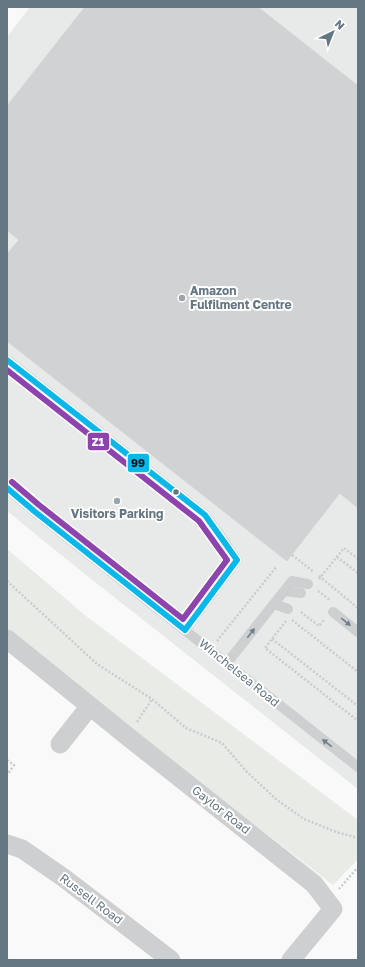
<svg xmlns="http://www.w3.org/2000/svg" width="365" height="967" font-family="'Golos Text',sans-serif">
  <rect width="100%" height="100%" fill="#f9f9f9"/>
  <path fill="#e8e9e9" d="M30,7H358V789L81,571L7,511V37Z"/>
  <path fill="#e8ebe6" d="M7,549L86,616L358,820V859L333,885L7,634Z"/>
  <path fill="#d0d2d3" stroke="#e8e8e8" d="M84,7H259L358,85V509L340,494L287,562L7,342V253L18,240L7,231V105Z"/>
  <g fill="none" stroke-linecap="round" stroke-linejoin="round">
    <path stroke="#cbcccd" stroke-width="2.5" stroke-dasharray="2 2" stroke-linecap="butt" d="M292,555L314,572
      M337,557L358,573
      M319,576L358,608
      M319,579L344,548L358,559
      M7,581L97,664L152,699L186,728L222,743L246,771L277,800L304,819L336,832L358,838
      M318,591L330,600
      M301,612L319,626L324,620
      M292,620L358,672
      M286,621L265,648L358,721
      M272,639L358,706
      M217,641L277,566
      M137,722L152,699
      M7,760L14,765L7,775
      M339,889L358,867"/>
    <path stroke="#cecfd0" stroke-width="10" d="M7,360L205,515L221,537L237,560L185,630
      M7,488L34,511L358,767
      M284,591L301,593
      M274,604L288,609
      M333,612L358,632
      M227,663L292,581L308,584"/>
    <path stroke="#cecfd0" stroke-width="19" d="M7,639L90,706
      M60,744L90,706L127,736L314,884L333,909L291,960
      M7,844L22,849L64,878L171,960"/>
    <defs>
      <path id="bus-1" d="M7,360L205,515L237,560L185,630
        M7,488L34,511L185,630"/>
      <path id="bus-2" d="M7,370L199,521L227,560L183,619L39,505L12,482"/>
    </defs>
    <use href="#bus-1" stroke="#fff" stroke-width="9"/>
    <use href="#bus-2" stroke="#fff" stroke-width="9"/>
    <use href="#bus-1" stroke="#0ab7e9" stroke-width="6"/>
    <use href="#bus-2" stroke="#8e44ad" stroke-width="6"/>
  </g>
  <defs><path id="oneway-solid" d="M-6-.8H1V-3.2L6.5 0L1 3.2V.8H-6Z"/></defs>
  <g fill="#707f8b">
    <use href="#oneway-solid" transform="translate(346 622) rotate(39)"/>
    <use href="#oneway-solid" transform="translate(251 633) rotate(-52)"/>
    <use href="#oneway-solid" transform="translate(327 743) rotate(-142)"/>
  </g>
  <g fill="#99a4ac" stroke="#fff" stroke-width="1.5">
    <circle cx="182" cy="298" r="4"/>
    <circle cx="117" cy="501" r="4"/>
  </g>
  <circle fill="#657683" stroke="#fff" stroke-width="1.5" cx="176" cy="492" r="3.5"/>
  <g text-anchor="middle" stroke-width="4" stroke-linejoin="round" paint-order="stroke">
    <g font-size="12" font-weight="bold" fill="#657683" stroke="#fff" text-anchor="start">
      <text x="190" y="295">Amazon<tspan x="190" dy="14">Fulfilment Centre</tspan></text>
      <text x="117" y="518" text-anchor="middle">Visitors Parking</text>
    </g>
    <g font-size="12" fill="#657683" stroke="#fff">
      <text transform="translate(239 673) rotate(39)" y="4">Winchelsea Road</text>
      <text transform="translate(221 810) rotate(38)" y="4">Gaylor Road</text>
      <text transform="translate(91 899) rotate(37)" y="4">Russell Road</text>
    </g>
  </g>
  <g stroke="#fff" stroke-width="1.5">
    <rect x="87" y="432" width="23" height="19" rx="4" fill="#8e44ad"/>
    <rect x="127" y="453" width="23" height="20" rx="4" fill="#0ab7e9"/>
  </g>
  <g font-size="11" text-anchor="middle" font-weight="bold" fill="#fff">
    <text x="98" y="446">Z1</text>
  </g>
  <g font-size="11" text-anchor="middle" font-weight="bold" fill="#111">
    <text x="138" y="467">99</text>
  </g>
  <rect width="365" height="967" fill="none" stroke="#657683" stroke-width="16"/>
  <g transform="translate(333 32) rotate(43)" stroke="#ffffff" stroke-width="3" paint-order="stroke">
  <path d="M0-3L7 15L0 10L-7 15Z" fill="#657683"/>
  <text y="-6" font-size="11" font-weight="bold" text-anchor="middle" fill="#657683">N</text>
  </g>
</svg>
